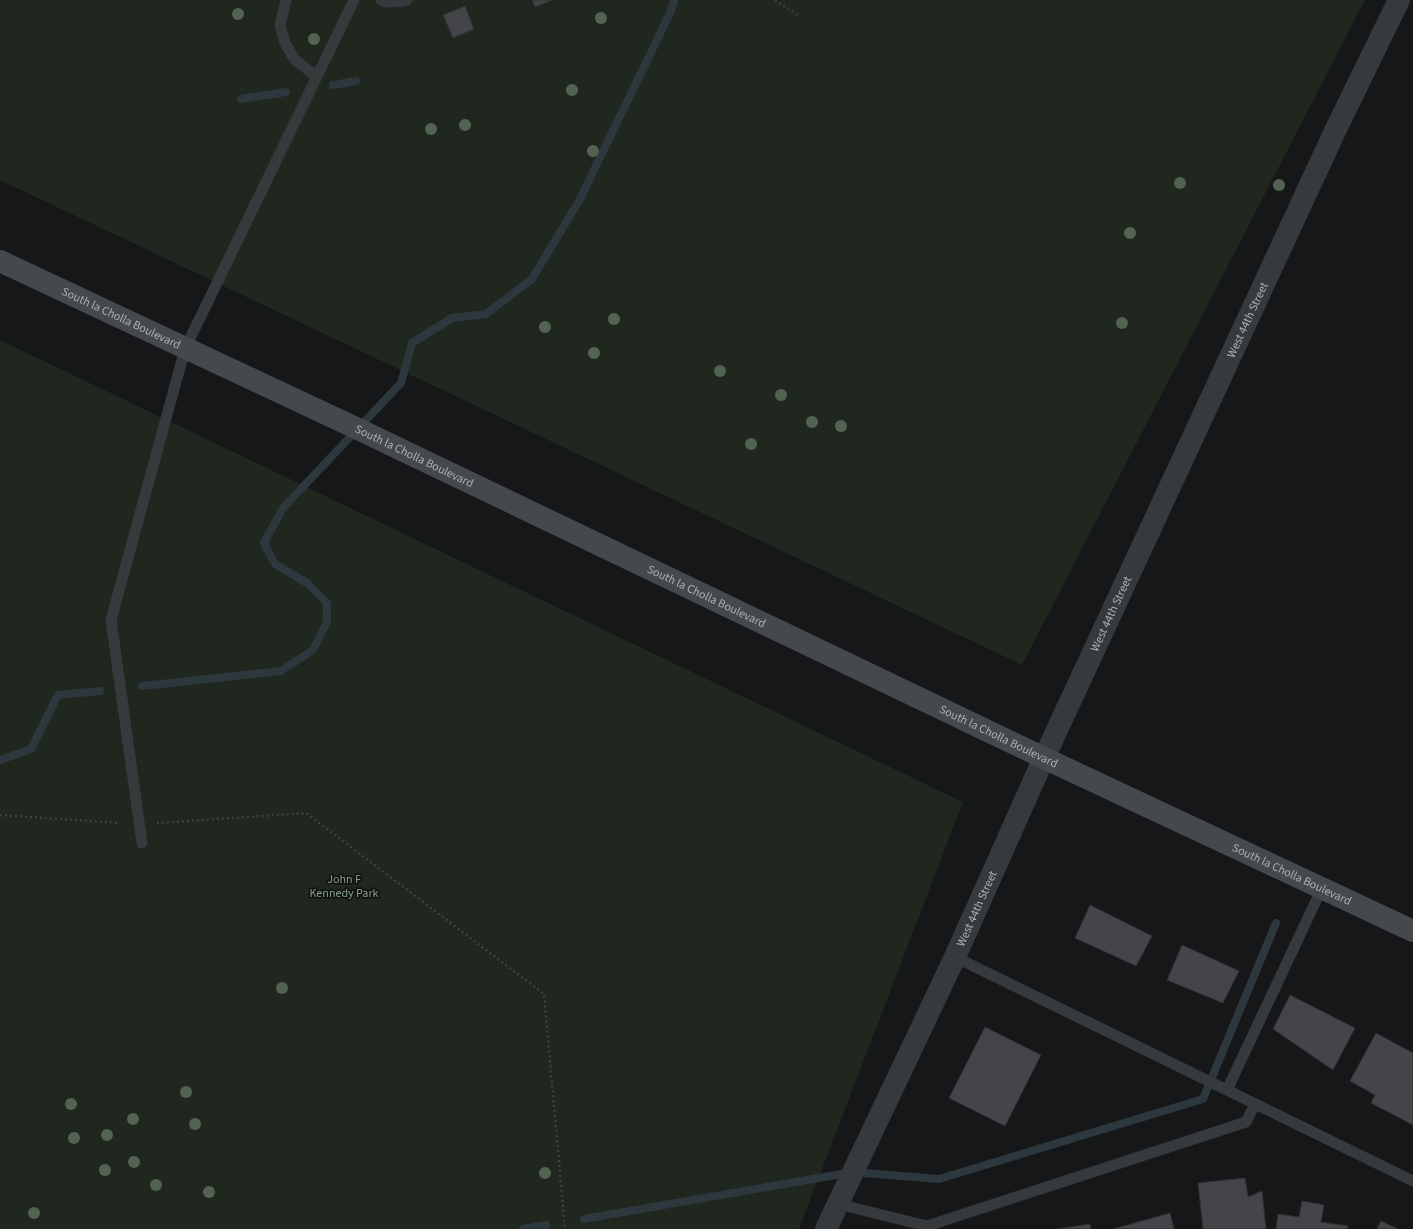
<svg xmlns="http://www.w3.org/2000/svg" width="1413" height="1229" font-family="'Source Sans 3',sans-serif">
  <rect width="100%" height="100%" fill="#161718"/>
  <path fill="#1f271e" d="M0,0H1365L1022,665L0,180Z
    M0,340L963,802L799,1229H0Z"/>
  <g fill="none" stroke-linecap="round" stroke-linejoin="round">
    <path stroke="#2c383d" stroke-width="8" d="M333,85L356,81
      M241,99L286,92
      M142,686L281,671L313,650L327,622V603L307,583L275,564L264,543L283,508L401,383L412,343L452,318L486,314L532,279L579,201L671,11L674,0
      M0,760L31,749L58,695L100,691
      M584,1219L853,1172L939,1179L1203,1099L1276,923
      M523,1229L546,1225"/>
  </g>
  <path fill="#434548" stroke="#303134" d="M532,0H552L535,7Z
    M465,6L474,29L453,38L443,15Z
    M1090,905L1152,936L1136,966L1075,938Z
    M1182,945L1239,971L1223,1003L1167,980Z
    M1290,995L1355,1028L1333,1070L1273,1029Z
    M985,1027L1041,1055L1005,1126L949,1098Z
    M1376,1033L1413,1053V1125L1371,1103L1375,1095L1350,1081Z
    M1245,1178L1248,1197L1262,1191L1266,1229H1203L1198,1183Z
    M1302,1201L1324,1205L1321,1222L1348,1226L1347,1229H1276L1278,1214L1299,1217Z
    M1170,1213L1174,1229H1113Z
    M1381,1221L1398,1229H1377Z
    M1090,1224L1091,1229H1057Z"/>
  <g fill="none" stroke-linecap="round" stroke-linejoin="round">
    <path stroke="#3d4144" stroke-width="2.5" stroke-dasharray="2 3" stroke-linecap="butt" d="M775,0L799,16
      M0,815L120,823
      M157,823L306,813L544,994L565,1229"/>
    <path stroke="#373a3d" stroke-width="11" d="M286,0L280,25L285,43L295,60L316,76
      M381,0L387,2L404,1L407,0
      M142,843L111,620L185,349L354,0
      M955,957L1413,1181
      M1227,1090L1322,888
      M838,1204L927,1226L1246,1122L1255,1104"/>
    <path stroke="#373a3d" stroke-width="22" id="s1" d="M826,1229L955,957L1044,758L1336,129L1399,0"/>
    <path stroke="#45494d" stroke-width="22" id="s2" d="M0,261L358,429L1044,758L1413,931"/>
  </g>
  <g fill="#526451">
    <circle cx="238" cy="14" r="6"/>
    <circle cx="601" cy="18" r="6"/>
    <circle cx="314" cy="39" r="6"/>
    <circle cx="572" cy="90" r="6"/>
    <circle cx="465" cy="125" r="6"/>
    <circle cx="431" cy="129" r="6"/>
    <circle cx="593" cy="151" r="6"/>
    <circle cx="1180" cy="183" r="6"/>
    <circle cx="1279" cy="185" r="6"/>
    <circle cx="1130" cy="233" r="6"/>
    <circle cx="614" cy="319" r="6"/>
    <circle cx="1122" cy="323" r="6"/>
    <circle cx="545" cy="327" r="6"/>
    <circle cx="594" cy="353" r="6"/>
    <circle cx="720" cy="371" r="6"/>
    <circle cx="781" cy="395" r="6"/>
    <circle cx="812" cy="422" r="6"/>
    <circle cx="841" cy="426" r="6"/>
    <circle cx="751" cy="444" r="6"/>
    <circle cx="282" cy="988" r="6"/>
    <circle cx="186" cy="1092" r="6"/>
    <circle cx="71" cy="1104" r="6"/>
    <circle cx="133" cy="1119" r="6"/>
    <circle cx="195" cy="1124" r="6"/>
    <circle cx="107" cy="1135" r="6"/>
    <circle cx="74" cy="1138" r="6"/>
    <circle cx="134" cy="1162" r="6"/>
    <circle cx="105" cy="1170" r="6"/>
    <circle cx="545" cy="1173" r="6"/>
    <circle cx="156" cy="1185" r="6"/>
    <circle cx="209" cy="1192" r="6"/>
    <circle cx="34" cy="1213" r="6"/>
  </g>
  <g text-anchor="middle" stroke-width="3.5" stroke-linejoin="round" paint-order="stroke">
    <g font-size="12" fill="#a9b0b8" stroke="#111213">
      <text dy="4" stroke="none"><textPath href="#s2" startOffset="134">South la Cholla Boulevard</textPath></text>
      <text dy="4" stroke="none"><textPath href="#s1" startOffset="1002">West 44th Street</textPath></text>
      <text dy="4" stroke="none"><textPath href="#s2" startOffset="458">South la Cholla Boulevard</textPath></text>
      <text dy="4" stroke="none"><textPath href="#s2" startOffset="782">South la Cholla Boulevard</textPath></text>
      <text dy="4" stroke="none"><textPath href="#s1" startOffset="678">West 44th Street</textPath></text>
      <text dy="4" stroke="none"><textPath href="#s2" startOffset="1106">South la Cholla Boulevard</textPath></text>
      <text dy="4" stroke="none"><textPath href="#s2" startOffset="1430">South la Cholla Boulevard</textPath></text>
      <text dy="4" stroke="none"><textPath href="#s1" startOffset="354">West 44th Street</textPath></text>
    </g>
    <g font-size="12" fill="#84a380" stroke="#111213">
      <text x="344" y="883">John F<tspan x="344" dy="14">Kennedy Park</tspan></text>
    </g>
  </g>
</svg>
